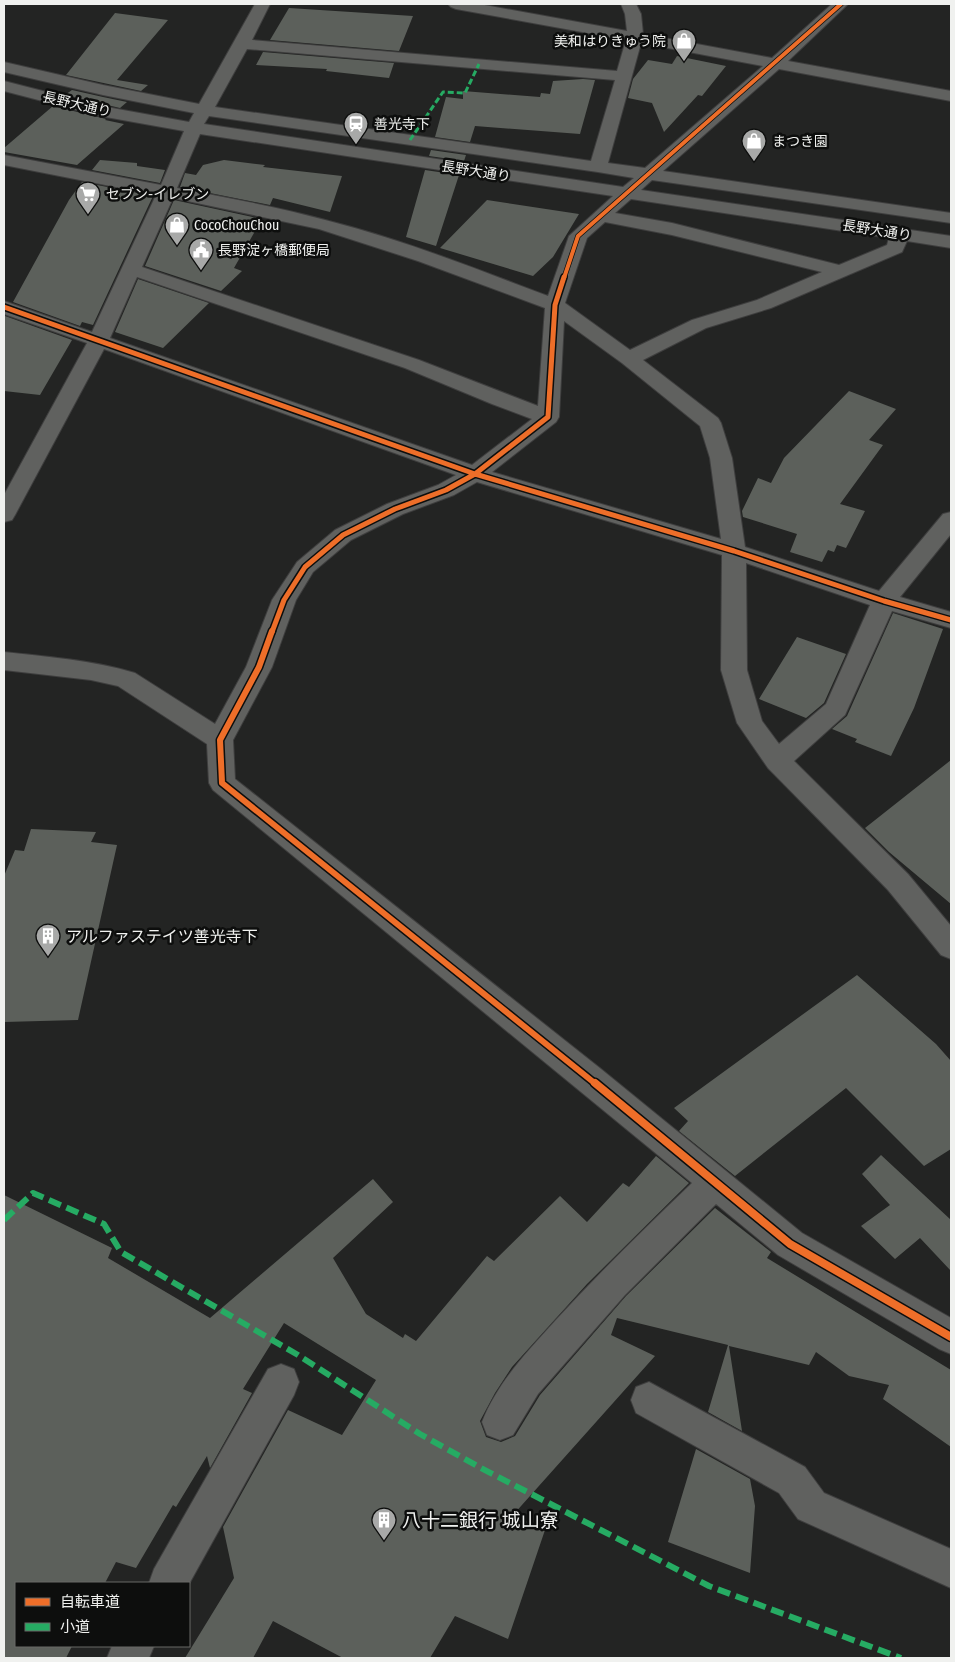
<svg xmlns="http://www.w3.org/2000/svg" width="955" height="1662" font-family="'Fira Sans Condensed','Noto Sans JP',sans-serif">
  <rect width="100%" height="100%" fill="#232423"/>
  <path fill="#5c605b" d="M289,8L413,16L399,51L270,40Z
    M115,13L168,20L117,80L148,85L141,91L66,75Z
    M263,52L394,63L389,78L326,71L327,69L256,65Z
    M677,56L726,66L702,96L698,95L664,132L652,103L628,98L633,79L648,60L672,64Z
    M583,79L595,80L580,134L475,126L470,142L435,137L446,97L463,99V91L540,97L541,93L550,94L553,81Z
    M72,90L103,97L127,102L120,108L65,95Z
    M53,106L106,119L105,120L124,124L77,165L4,152V148Z
    M431,150L466,155L464,161L429,156Z
    M100,160L137,163V166L165,170L160,183L92,170Z
    M224,160L265,165L263,167L342,176L330,212L273,198L270,205L180,187L185,173L196,175L203,165Z
    M425,170L459,175L436,246L406,237Z
    M82,182L153,196L93,325L82,322L80,326L13,302L69,200Z
    M174,200L262,219L234,268L242,271L221,291L145,266Z
    M487,200L579,214L553,257L533,276L440,248Z
    M138,279L209,303L163,348L115,332Z
    M5,316L72,340L40,395L4,391Z
    M849,391L896,409L869,440L883,445L840,504L865,511L846,548L837,545L834,552L828,550L822,562L790,552L797,534L743,517L742,511L758,478L771,483L784,458Z
    M893,613L943,629L914,708L891,756L855,742L857,739L832,729L847,716Z
    M797,637L846,654L824,703L806,718L759,699Z
    M951,760V904L889,852L865,828Z
    M31,829L96,832L91,842L117,845L78,1020L4,1022V876L15,850L24,851Z
    M857,975L936,1044L951,1061V1149L924,1166L846,1088L735,1176L679,1131L688,1121L674,1108Z
    M881,1155L951,1220V1271L920,1238L895,1259L861,1226L890,1205L862,1174Z
    M656,1156L689,1183L587,1284L512,1367L495,1393L480,1421L486,1437L501,1442L515,1436L540,1395L626,1296L715,1208L771,1252L767,1258L951,1370V1447L883,1399L889,1385L849,1376L816,1352L809,1365L729,1346L742,1431L708,1412L728,1345L617,1318L611,1335L655,1356L513,1515L545,1530L508,1639L455,1616L430,1658H343L273,1621L253,1658H185L234,1578L223,1527L288,1410L342,1435L376,1380L284,1323L243,1389L252,1393L210,1468L207,1456L176,1507L173,1505L136,1568L116,1562L105,1583H16V1646H72L66,1658H4V1195L112,1248L108,1258L210,1318L373,1179L393,1202L333,1258L366,1314L403,1338L405,1334L416,1341L487,1256L494,1261L560,1196L587,1222L623,1183L629,1187Z
    M696,1449L750,1479L755,1506L750,1573L668,1542Z"/>
  <g fill="none" stroke-linecap="round" stroke-linejoin="round">
    <defs>
      <path id="minor" d="M255,4H270L252,40L617,71L626,40L456,9L451,7L448,4H479L627,31L625,14L621,4H636L641,14L643,34L772,58L832,4H848L788,61L951,91V101L779,69L663,171L951,213V223L652,180L641,190L951,236V248L907,241L902,252L771,308L706,328L643,360L718,418L721,423L732,458L745,547L879,591L943,514L951,512V534L900,597L951,612V628L892,611L845,715L794,761L908,874L951,926V959L941,955L888,890L768,768L737,723L721,670L722,555L477,482L454,495L403,514L351,540L313,572L296,600L272,667L233,740L235,779L601,1069L802,1233L951,1318V1354L939,1349L778,1255L716,1204L625,1295L538,1394L513,1435L500,1440L487,1435L482,1422C498,1382 527,1352 555,1321C599,1273 645,1228 692,1183L213,790L209,783L207,744L118,686L91,680L4,670V652C48,657 92,660 135,673L215,724L246,667L272,600L297,562L335,530L387,504L438,485L456,475L104,349L15,515L12,520L4,522V495L87,343L4,314V301L92,332L156,195L4,165V155L161,185L184,131L100,116L4,91V81L101,106L189,122L194,113L103,95L4,72V62L103,85L199,104ZM641,43L763,66L645,168L608,163ZM247,49L615,80L591,161L215,107ZM209,116L598,172L634,178L623,187L204,124ZM200,134L613,196L569,236L548,296C476,269 404,240 329,221C279,207 228,198 177,188ZM173,198L319,229L418,261L545,308L538,406L419,360L142,267ZM631,199L889,238L887,245L839,265L672,223L615,213ZM605,222L672,235L822,272L757,300L692,320L630,350L565,303L587,238ZM137,277L405,368L492,404L532,419L472,465L110,338ZM564,321L622,363L700,426L710,458L721,539L492,472L556,422L559,417ZM746,563L870,605L826,704L779,744L762,721L747,670Z
        M281,1364L294,1369L299,1382L294,1395L189,1584L149,1583L154,1569L268,1369Z
        M649,1382L805,1467L824,1493L951,1549V1588L798,1519L779,1493L636,1413L631,1400L636,1387Z
        M112,1646H154L149,1658H107Z"/>
    </defs>
    <use href="#minor" stroke="#3e3e3e" stroke-width="2"/>
    <use href="#minor" fill="#60615f" fill-rule="evenodd"/>
    <path stroke="#26ab63" stroke-width="3" stroke-dasharray="6 3" stroke-linecap="butt" d="M410,140L443,92L465,93L479,64"/>
    <path stroke="#26ab63" stroke-width="6" stroke-dasharray="13 6" stroke-linecap="butt" d="M4,1220L33,1193L104,1224L121,1252L298,1355L420,1434L481,1468L709,1586L901,1658"/>
    <defs>
      <path id="cycleway-far3" d="M564,278L578,236L841,4"/>
      <path id="cycleway-far2" d="M4,307L475,474L734,551L884,601L951,620
        M272,632L284,600L305,567L343,535L395,509L446,490L475,474L548,417L555,305L564,277"/>
      <path id="cycleway-far1" d="M272,631L259,667L220,740L222,783L597,1085"/>
      <path id="cycleway" d="M595,1083L790,1244L951,1337"/>
    </defs>
    <use href="#cycleway-far3" stroke="#0d0e0d" stroke-width="5.5"/>
    <use href="#cycleway-far2" stroke="#0d0e0d" stroke-width="8"/>
    <use href="#cycleway-far1" stroke="#0d0e0d" stroke-width="9"/>
    <use href="#cycleway" stroke="#0d0e0d" stroke-width="11"/>
    <use href="#cycleway-far3" stroke="#ee6e29" stroke-width="4"/>
    <use href="#cycleway-far2" stroke="#ee6e29" stroke-width="5"/>
    <use href="#cycleway-far1" stroke="#ee6e29" stroke-width="6"/>
    <use href="#cycleway" stroke="#ee6e29" stroke-width="8"/>
  </g>
  <defs>
    <symbol id="shop-pin" viewBox="-11 -11 22 30"><path d="M0 17L-7.5 6A9.5 9.5 0 1 1 7.5 6Z" fill="#a8a9a8" stroke="#0d0e0d"/><path d="M-5-2.5h2.3a2.7 3.5 0 0 1 5.4 0H5L5.5 6h-11ZM-1.5-2.5h3a1.5 2.3 0 0 0-3 0Z" fill="#fff"/></symbol>
    <symbol id="station-pin" viewBox="-11 -11 22 30"><path d="M0 17L-7.5 6A9.5 9.5 0 1 1 7.5 6Z" fill="#a8a9a8" stroke="#0d0e0d"/><path d="M-3-6H3Q5-6 5-4V2Q5 4 3 4L4.5 6H3L1.5 4h-3L-3 6H-4.5L-3 4Q-5 4-5 2V-4Q-5-6-3-6ZM-3.5-4v3h7v-3ZM-3.5 1v1.5H-2V1ZM2 1v1.5H3.5V1Z" fill="#fff"/></symbol>
    <symbol id="supermarket-pin" viewBox="-11 -11 22 30"><path d="M0 17L-7.5 6A9.5 9.5 0 1 1 7.5 6Z" fill="#a8a9a8" stroke="#0d0e0d"/><path d="M-6-5.5h2.5l.6 2H6L4.5 2H-2.5L-4.4-4H-6ZM-1.5 3.2a1.3 1.3 0 1 0 .1 0ZM3 3.2a1.3 1.3 0 1 0 .1 0Z" fill="#fff"/></symbol>
    <symbol id="civic-pin" viewBox="-11 -11 22 30"><path d="M0 17L-7.5 6A9.5 9.5 0 1 1 7.5 6Z" fill="#a8a9a8" stroke="#0d0e0d"/><path d="M-.6-6.5H3V-4.5H.6V-3L4-1V1h2V6H-6V1h2V-1L-.6-3ZM-1.2 2.5V6h2.4V2.5Z" fill="#fff"/></symbol>
    <symbol id="building-pin" viewBox="-11 -11 22 30"><path d="M0 17L-7.5 6A9.5 9.5 0 1 1 7.5 6Z" fill="#a8a9a8" stroke="#0d0e0d"/><path d="M-4-6H4V6H1V3H-1V6H-4ZM-2.5-4.3h1.7v1.8h-1.7ZM.8-4.3h1.7v1.8H.8ZM-2.5-1h1.7V.8h-1.7ZM.8-1h1.7V.8H.8Z" fill="#fff"/></symbol>
  </defs>
  <g fill-rule="evenodd">
    <use href="#shop-pin" x="670" y="27" width="28" height="38"/>
    <use href="#station-pin" x="342" y="110" width="28" height="38"/>
    <use href="#shop-pin" x="740" y="127" width="28" height="38"/>
    <use href="#supermarket-pin" x="74" y="180" width="28" height="38"/>
    <use href="#shop-pin" x="163" y="211" width="28" height="38"/>
    <use href="#civic-pin" x="187" y="236" width="28" height="38"/>
    <use href="#building-pin" x="34" y="922" width="28" height="38"/>
    <use href="#building-pin" x="370" y="1506" width="28" height="38"/>
  </g>
  <g text-anchor="middle" stroke-width="5" stroke-linejoin="round" paint-order="stroke">
    <g font-size="14" fill="#f0f1ef" stroke="#0d0e0d" text-anchor="start">
      <text x="666" y="46" text-anchor="end">美和はりきゅう院</text>
      <text x="374" y="129">善光寺下</text>
      <text x="772" y="146">まつき園</text>
      <text x="106" y="199">セブン-イレブン</text>
      <text x="194" y="230">CocoChouChou</text>
      <text x="218" y="255">長野淀ヶ橋郵便局</text>
    </g>
    <g font-size="14" fill="#f0f1ef" stroke="#0d0e0d">
      <text transform="translate(77 104) rotate(13)" y="5">長野大通り</text>
      <text transform="translate(476 171) rotate(9)" y="5">長野大通り</text>
      <text transform="translate(877 230) rotate(9)" y="5">長野大通り</text>
    </g>
    <g font-size="16" fill="#f0f1ef" stroke="#0d0e0d" text-anchor="start">
      <text x="66" y="942">アルファステイツ善光寺下</text>
    </g>
    <g font-size="19" fill="#f0f1ef" stroke="#0d0e0d" text-anchor="start">
      <text x="402" y="1527">八十二銀行 城山寮</text>
    </g>
  </g>
  <rect width="955" height="1662" fill="none" stroke="#f0f1ef" stroke-width="10"/>
  <rect x="15" y="1582" width="175" height="65" fill="#0d0e0d" stroke="#686967"/>
  <rect x="25" y="1598" width="25" height="8" fill="#ee6e29" stroke="#686967"/>
  <text x="60" y="1607" font-size="15" fill="#f0f1ef">自転車道</text>
  <rect x="25" y="1623" width="25" height="8" fill="#26ab63" stroke="#686967"/>
  <text x="60" y="1632" font-size="15" fill="#f0f1ef">小道</text>
</svg>
